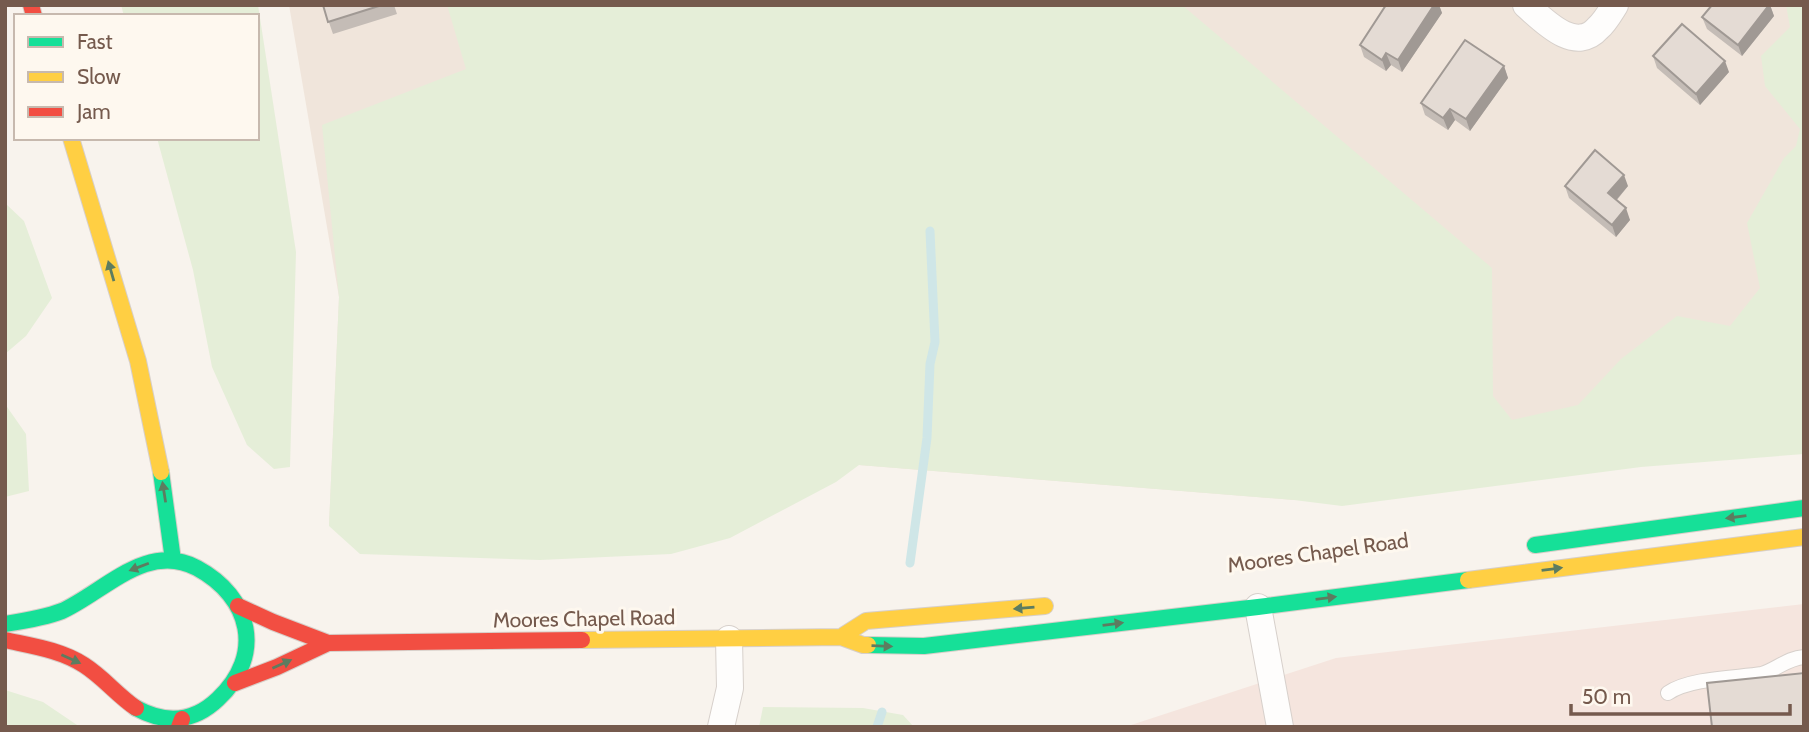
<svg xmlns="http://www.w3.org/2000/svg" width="1809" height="732" font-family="Cabin,sans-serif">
  <rect width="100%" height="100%" fill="#f8f3ed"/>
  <path fill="#f0e5db" d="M289,5H1804V430L1294,500L859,465L329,526L339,297Z"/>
  <path fill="#f5e5de" d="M1804,604V727H1125L1336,658Z"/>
  <path fill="#e5eed8" d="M121,5H258L296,252L290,467L274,469L247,445L212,367L193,270L157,138H257V16H124Z
    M447,5H1182L1492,268L1493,396L1512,420L1578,405L1621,359L1677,316L1730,326L1760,288L1747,223L1784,158L1796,146L1800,129L1765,86L1761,56L1790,27L1786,5H1804V454L1641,467L1342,506L1294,500L859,465L836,482L730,538L671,554L540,560L360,554L329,526L339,297L322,125L466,69Z
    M5,203L24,221L52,298L26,336L5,354Z
    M5,404L26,434L29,491L5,497Z
    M5,690L43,702L80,727H5Z
    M763,707L863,708L903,715L914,727H759Z"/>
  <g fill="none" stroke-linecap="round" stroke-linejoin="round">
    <path stroke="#cfe6e7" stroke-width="9" d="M910,563L927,438L930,364L935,342L930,231
      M877,727L882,712"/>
    <defs>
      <path id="lane" d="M1668,693C1690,678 1736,678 1762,674C1777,669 1788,658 1804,657"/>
      <path id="street" d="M1526,5C1544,21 1575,54 1598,28C1605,22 1610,13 1615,5
        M1258,607L1280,727
        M721,727L730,688L729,639"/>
      <path id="fast" d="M161,472L173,560
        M1535,545L1804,508
        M5,624C24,621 44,618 62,611C104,592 147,541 197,568C251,597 265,655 218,699C193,723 165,724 136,708
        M868,645L924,646L1258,607L1468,580"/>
      <path id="slow" d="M71,138L138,361L161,472
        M1468,580L1804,537
        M844,635L866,621L1045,606
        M582,640L841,637L863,645H868"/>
      <path id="jam" d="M31,5L34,16
        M238,606L273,622L328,643L582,640
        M5,640C32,646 61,650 84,665C103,677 117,695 136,708
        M235,683L277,667L328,643
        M179,727L182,719"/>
    </defs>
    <use href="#lane" stroke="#d7d0cb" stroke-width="16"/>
    <use href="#street" stroke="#d7d0cb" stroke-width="28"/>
    <use href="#fast" stroke="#d7cfc9" stroke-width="18"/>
    <use href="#slow" stroke="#d7cfc9" stroke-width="18"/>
    <use href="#jam" stroke="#d7cfc9" stroke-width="18"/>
    <use href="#lane" stroke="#fefdfc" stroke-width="14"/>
    <use href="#street" stroke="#fefdfc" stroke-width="26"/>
    <use href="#fast" stroke="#16e098" stroke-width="16"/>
    <use href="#slow" stroke="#ffcf43" stroke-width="16"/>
    <use href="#jam" stroke="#f24e42" stroke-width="16"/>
  </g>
  <path fill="#c4bcb6" d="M323,5H394L397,14L333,34Z
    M1386,5H1439L1442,13L1402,72L1391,65L1386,71L1364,57L1360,45Z
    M1712,5H1770L1774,16L1742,56L1707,29L1702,17Z
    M1653,56L1729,72L1700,105L1657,68Z
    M1504,66L1508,78L1470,131L1455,120L1448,130L1425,115L1421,103Z
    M1565,186H1628L1617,200L1630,220L1616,237L1569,198Z"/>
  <path fill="#a09994" d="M1434,5H1439L1442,13L1402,72L1398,60Z
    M1769,5H1770L1774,16L1742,56L1738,45Z
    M1386,53L1391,65L1386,71L1382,60Z
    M1725,61L1729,72L1700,105L1696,94Z
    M1504,66L1508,78L1470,131L1466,119Z
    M1450,109L1455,120L1448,130L1443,118Z
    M1624,175L1628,186L1612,205L1608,193Z
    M1626,208L1630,220L1616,237L1612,225Z"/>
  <path fill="#e4dbd4" stroke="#a09994" stroke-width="2" d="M323,5H382L328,22Z
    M1386,5H1434L1398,60L1386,53L1382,60L1360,45Z
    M1712,5H1769L1738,45L1702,17Z
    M1682,24L1725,61L1696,94L1653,56Z
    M1465,40L1504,66L1466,119L1450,109L1443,118L1421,103Z
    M1595,150L1624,175L1608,193L1626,208L1612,225L1565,186Z
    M1804,673V727H1712L1707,683Z"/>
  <defs><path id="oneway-solid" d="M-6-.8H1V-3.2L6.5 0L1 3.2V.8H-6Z" transform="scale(1.75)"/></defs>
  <g fill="#5d7c60">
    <use href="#oneway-solid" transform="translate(111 271) rotate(-106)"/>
    <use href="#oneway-solid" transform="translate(164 492) rotate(-99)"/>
    <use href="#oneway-solid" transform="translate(1736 517) rotate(172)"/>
    <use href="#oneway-solid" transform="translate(139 567) rotate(159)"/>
    <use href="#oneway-solid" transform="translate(1552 569) rotate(-7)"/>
    <use href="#oneway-solid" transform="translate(1326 598) rotate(-7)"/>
    <use href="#oneway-solid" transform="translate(1024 608) rotate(175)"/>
    <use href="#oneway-solid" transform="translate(1113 624) rotate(-7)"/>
    <use href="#oneway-solid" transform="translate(882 646) rotate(2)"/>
    <use href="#oneway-solid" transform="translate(71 659) rotate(24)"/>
    <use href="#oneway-solid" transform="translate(282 664) rotate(-24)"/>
  </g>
  <g text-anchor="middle" stroke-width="6" stroke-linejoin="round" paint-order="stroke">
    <g font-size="21" fill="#755a4d" stroke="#fef8ef">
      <text transform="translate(1318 553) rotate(-8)" y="7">Moores Chapel Road</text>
      <text transform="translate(584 619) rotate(-1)" y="7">Moores Chapel Road</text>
    </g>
  </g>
  <rect width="1809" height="732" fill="none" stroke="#755a4d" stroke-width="14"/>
  <rect x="14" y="14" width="245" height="126" fill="#fef8ef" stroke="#c7b9ae" stroke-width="2"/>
  <rect x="28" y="37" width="35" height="10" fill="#16e098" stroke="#c7b9ae" stroke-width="2"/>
  <text x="77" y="49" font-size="21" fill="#755a4d">Fast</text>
  <rect x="28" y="72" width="35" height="10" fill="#ffcf43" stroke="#c7b9ae" stroke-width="2"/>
  <text x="77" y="84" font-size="21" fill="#755a4d">Slow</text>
  <rect x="28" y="107" width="35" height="10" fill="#f24e42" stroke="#c7b9ae" stroke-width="2"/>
  <text x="77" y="119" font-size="21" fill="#755a4d">Jam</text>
  <path d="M1571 704v10h219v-10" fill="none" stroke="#755a4d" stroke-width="3.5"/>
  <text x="1582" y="704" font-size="21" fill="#755a4d" stroke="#fef8ef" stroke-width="5" paint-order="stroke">50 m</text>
</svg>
